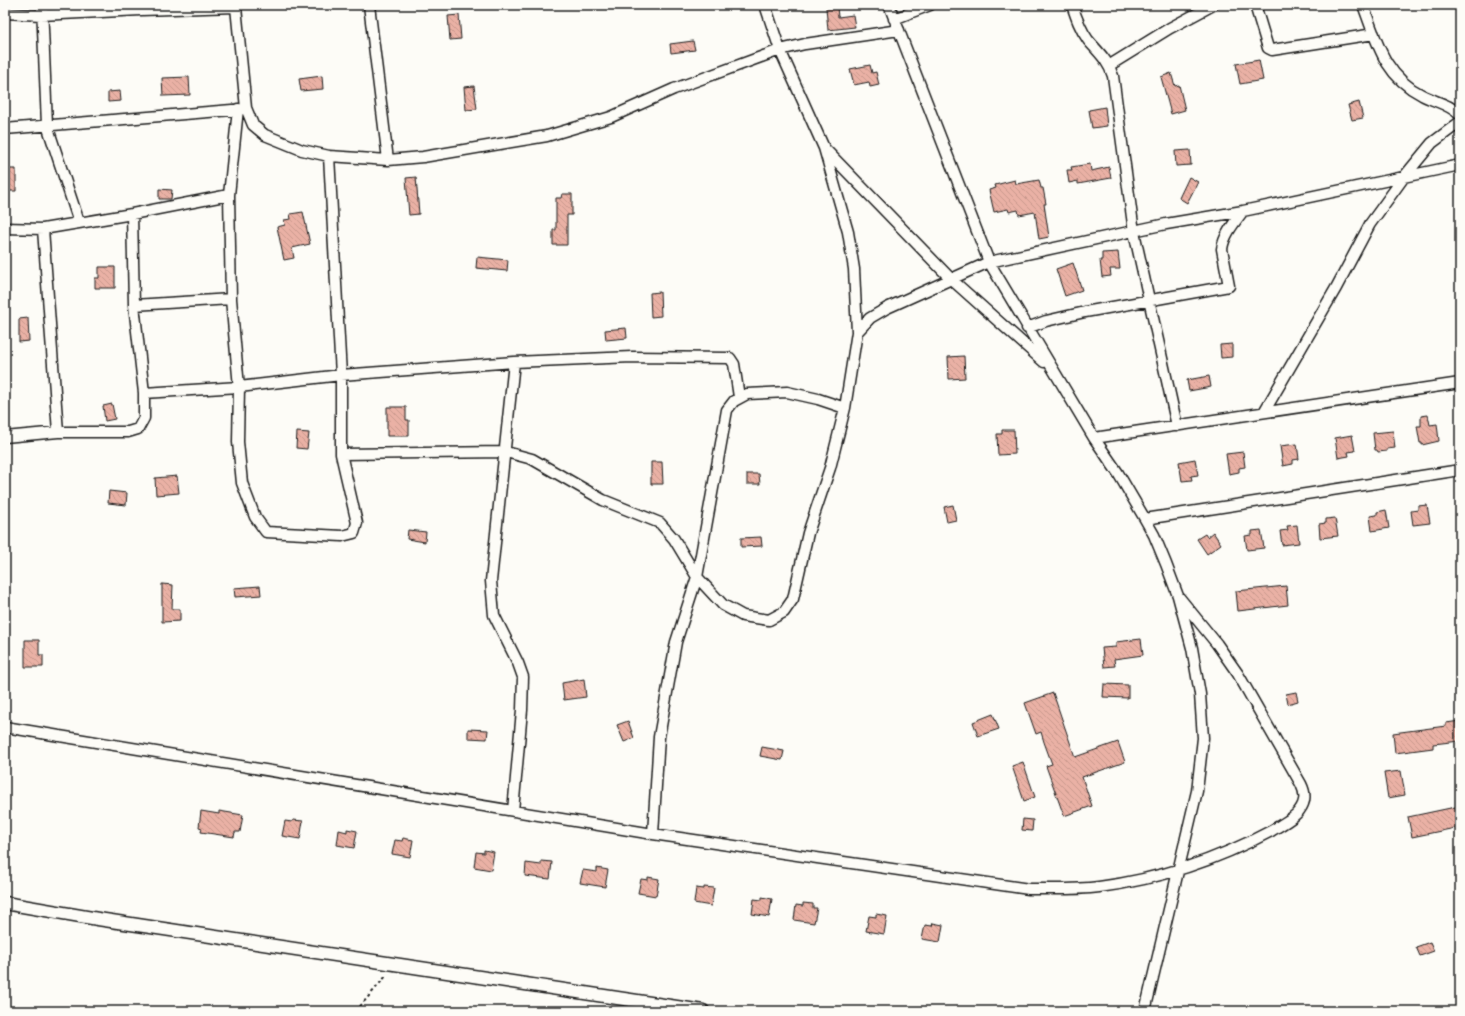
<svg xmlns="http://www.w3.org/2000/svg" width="1465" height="1016" font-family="Caveat,sans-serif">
  <defs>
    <pattern id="building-back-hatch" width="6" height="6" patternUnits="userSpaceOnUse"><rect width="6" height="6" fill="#eab1a5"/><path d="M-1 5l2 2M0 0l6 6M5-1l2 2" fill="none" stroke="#c8988d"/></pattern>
  </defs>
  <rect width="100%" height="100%" fill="#fdfcf7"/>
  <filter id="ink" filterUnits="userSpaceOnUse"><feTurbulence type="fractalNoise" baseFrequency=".025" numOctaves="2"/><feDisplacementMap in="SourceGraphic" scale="8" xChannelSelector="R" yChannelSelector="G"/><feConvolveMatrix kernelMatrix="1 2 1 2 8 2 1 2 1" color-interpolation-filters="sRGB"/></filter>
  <g filter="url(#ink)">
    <path fill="url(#building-back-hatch)" stroke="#1c1c1c" d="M837,7L838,17L853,15L855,27L828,30L826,8Z
      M459,15L461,39L450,40L448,16Z
      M693,41L695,50L671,53L670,44Z
      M1259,60L1263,80L1240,84L1236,64Z
      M870,65L872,73L876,72L879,85L870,87L869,82L854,85L850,69Z
      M1171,73L1175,86L1179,85L1185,110L1171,114L1161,77Z
      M322,76L323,89L301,91L299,79Z
      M189,77L190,95L163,96L162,78Z
      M474,86L477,109L466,110L464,87Z
      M120,91L121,101L108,102V92Z
      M1359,102L1363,118L1352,120L1348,105Z
      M1105,107L1107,126L1092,128L1089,110Z
      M1190,150L1191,165L1176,166L1175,151Z
      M1090,164L1091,171L1109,167L1111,178L1078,184V181L1069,183L1067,170H1072L1071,167Z
      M5,169H16V191H5Z
      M416,177L419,214L409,215L406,178Z
      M1189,177L1198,182L1187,203L1179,198Z
      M1015,180L1016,184L1039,180L1041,188H1043L1046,204H1044L1049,237L1039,239L1035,212L1019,215L1018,210L1009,212L1008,209L994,212L989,190L996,188L995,185Z
      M159,189L172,190L171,199H159Z
      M562,194H572V215H567V245H553V230H556V198H561Z
      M303,212L310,244L292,248L294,258L284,260L277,227L285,225L284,220L291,219L290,214Z
      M1118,252L1120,269H1110L1111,276L1102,277L1100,260H1102V253Z
      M477,257L508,260L507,271L476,268Z
      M1073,263L1082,290L1065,296L1056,269Z
      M99,267H115V288H95V278H99Z
      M660,292L661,316L651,317L650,293Z
      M28,318L29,341L19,342V319Z
      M626,328L627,338L606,340L605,330Z
      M1232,344V357L1221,358L1220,345Z
      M964,356L965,378L949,379L948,357Z
      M1209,376L1211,387L1189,391L1187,380Z
      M112,404L115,419L105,421L103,406Z
      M387,407H406V420H409V436H387Z
      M1428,415L1430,425L1437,424L1439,441L1422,445V443H1420L1417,426H1421V416Z
      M1002,430H1014L1015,454L998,455L997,434H1002Z
      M1393,431L1395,448L1387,449V451L1378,452L1377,450H1375L1373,433Z
      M297,432L309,433L307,449L296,448Z
      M1352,435L1355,451L1348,452L1349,456L1338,458L1335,438Z
      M1297,444L1299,459L1293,460V464L1283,466L1280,446Z
      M1243,452L1245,467L1239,468V472L1229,474L1226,454Z
      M1195,459L1198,475L1191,476L1192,480L1182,481L1179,462Z
      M651,462H662L663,484H651Z
      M747,474H759L760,484H747Z
      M177,476L179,493L156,495L155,478Z
      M109,491L127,493L126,505L108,503Z
      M953,505L956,520L947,522L944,507Z
      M1427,505L1430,523L1413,525L1411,511L1418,510V506Z
      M1386,510L1389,528L1372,531L1370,516L1377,515V512Z
      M1335,518L1338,536L1320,538L1319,524L1326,523V519Z
      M1297,525L1299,543L1282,545L1280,531L1288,530L1287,526Z
      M408,530L426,532L425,542L407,539Z
      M1261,530L1264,548L1247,550L1245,536L1252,535V531Z
      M1213,532L1221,544L1207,554L1197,539L1205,534L1207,537Z
      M761,537L762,546L741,547V538Z
      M162,584L173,585L172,609H180V621L162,622Z
      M260,586L261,595L235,597L234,588Z
      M1286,586L1288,605L1238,611L1236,591Z
      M1141,639L1143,655L1114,659L1115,666L1104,667L1102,648L1116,647V642Z
      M25,640H39V655H43V667H25Z
      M584,679L586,697L564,700L562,683Z
      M1104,684L1128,685V698L1103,697Z
      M1296,692L1298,701L1288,704L1286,694Z
      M1053,693L1075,757L1118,742L1125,762L1082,777L1092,806L1064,816L1046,766L1052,764L1044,742L1041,732L1036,734L1025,703Z
      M993,714L999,729L978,736L973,722Z
      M628,721L634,738L624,742L617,725Z
      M1460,721V741L1433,744V748L1395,753L1393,733L1446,726V723Z
      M468,729L488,730L487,739L468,738Z
      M762,747L784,751L782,760L760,756Z
      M1023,762L1035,797L1024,801L1012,766Z
      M1401,771L1405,795L1388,798L1384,773Z
      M1460,806V827L1412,837L1408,817Z
      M201,811L219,814V811L243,815L240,832H235L234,837L201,832L202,828L199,827Z
      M1023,819L1033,820L1032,831L1022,830Z
      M293,820L303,821L300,839L282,836L285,821L292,822Z
      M347,829L357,831L354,848L337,845L339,830L347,832Z
      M403,838L413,840L410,857L392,854L395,840L402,841Z
      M484,850L494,852L491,870L474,867L476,852L484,853Z
      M541,861L552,862L550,879L525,876L526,863L541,865Z
      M597,868L608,870L605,887L580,883L583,870L597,872Z
      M648,877L659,879L656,896L638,893L641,879L648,880Z
      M704,887L714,888L711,906L694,903L696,888L704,889Z
      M762,897L772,899L769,917L752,914L754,899L762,900Z
      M803,903L813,904V908H817L814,923L794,920L796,905L803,906Z
      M876,914L887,916L884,934L866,931L869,916L876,917Z
      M933,923L943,925L940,942L922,939L925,925L932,926Z
      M1430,942L1434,951L1420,956L1416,947Z"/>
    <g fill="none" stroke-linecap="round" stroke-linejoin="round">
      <defs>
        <path id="minor" d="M42,5L47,125L79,222
          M369,5L388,160
          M765,5L780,50L824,148L951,279L1044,362
          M889,5L989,262L1094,438L1118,473L1145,519L1154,535L1166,564L1178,596L1192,648L1200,694L1203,738L1197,791L1145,1011
          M1072,5C1076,17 1080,29 1088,40C1098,52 1108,60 1113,76L1134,232L1177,426
          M1255,5L1268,48L1272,50L1374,34
          M1363,5C1377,42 1384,76 1422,95C1435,102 1450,104 1460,115
          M5,13L41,15L141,10L236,7L246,108L253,125L265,135L302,150L329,156L388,160L423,157L547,136L611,117L674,89L780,50L805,44L899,30
          M894,19L930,5
          M1110,65L1170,28L1213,5
          M238,109L229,195L231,299L239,387L238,442L242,483L255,517L266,532L342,536L354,533L357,523L341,454V375L329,156
          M5,129L244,109
          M5,228L43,229L132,214L229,195
          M43,229L58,432
          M134,305L231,299
          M1027,328L1046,321L1085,312L1229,286L1222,249C1224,235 1234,223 1243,211
          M857,332L870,318L887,308L989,262L1166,224L1243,211L1460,165
          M144,393L239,387L341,375L514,362L632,357L730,358L734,364L739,397
          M1264,412L1336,288L1370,224L1404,177L1432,143L1460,122
          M5,437L58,432H128L138,429L144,418V393L134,305L132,214
          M1094,438L1460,383
          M341,454L506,452L532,459L603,500L660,523L674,539L697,577L723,605L743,616L769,620L784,612L793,599L808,533L830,468L845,408L857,332L854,269L848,232L824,148
          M1145,519L1460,470
          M5,727L653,834L1029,889C1053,889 1076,890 1099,887C1160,879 1217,860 1271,831C1282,824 1298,817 1303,804C1306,797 1304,790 1301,784L1238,674L1217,644L1178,596
          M513,811L522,710L523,677L518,663L494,615L491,581L514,362
          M653,834L659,737L676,642L697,577L727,410L734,401L747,394L787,392L818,399L845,408"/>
        <path id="tertiary" d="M5,903L98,919L703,1011"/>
      </defs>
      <use href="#minor" stroke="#1c1c1c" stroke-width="13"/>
      <use href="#tertiary" stroke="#1c1c1c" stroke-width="15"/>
      <path stroke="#1c1c1c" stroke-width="2" stroke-dasharray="3 3" stroke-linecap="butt" d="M356,1011L387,975"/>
      <use href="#minor" stroke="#fdfcf7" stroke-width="10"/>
      <use href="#tertiary" stroke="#fdfcf7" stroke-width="12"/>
    </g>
  </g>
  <rect width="1465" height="1016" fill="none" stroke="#fdfcf7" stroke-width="20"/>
  <rect x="10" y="10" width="1445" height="996" fill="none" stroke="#1c1c1c" stroke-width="1.5" filter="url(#ink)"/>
</svg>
